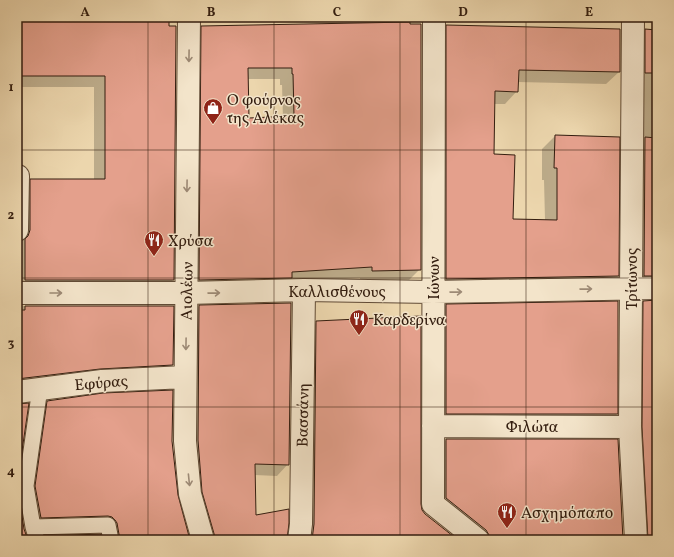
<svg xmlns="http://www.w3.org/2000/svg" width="674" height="557" font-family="Vollkorn,serif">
  <rect width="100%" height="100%" fill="#ecd6ad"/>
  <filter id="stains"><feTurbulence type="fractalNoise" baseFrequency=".005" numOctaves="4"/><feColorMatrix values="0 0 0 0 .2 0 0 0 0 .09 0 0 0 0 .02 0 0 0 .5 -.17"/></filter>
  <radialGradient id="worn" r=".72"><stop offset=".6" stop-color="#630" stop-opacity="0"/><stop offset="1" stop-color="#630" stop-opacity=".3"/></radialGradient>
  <path fill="#0003" fill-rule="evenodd" d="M17,17H168V27H175L173,280L162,291H17V243H18L20,191L31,180H94V87H17Z
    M409,23L420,269L408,281L360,282V278L285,283L188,291L190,39L202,27ZM247,79H280V85H282L283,118L248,119Z
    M447,26L619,72L606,84L518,82L517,91L505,104H494L493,155L512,220H545L544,180H542V149L555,136L618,276L605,289L434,292V39Z
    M646,30H657V291L634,286L635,40Z
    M617,302V414L607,424L436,423V315L446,305Z
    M644,302H657V540H638L633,312Z
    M17,306H173L172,365L161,376L17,389Z
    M199,306L288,464L277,476L255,475V516L286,540H202L188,318Z
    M317,322L421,510L424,514L456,540H303L306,332Z
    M48,402L172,442L177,497L189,540H107L104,530L29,529L36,413Z
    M446,440L623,540H475L436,509V450Z"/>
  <path fill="#e4a08c" stroke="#331d0f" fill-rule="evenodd" d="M17,19H169V26H176L174,280H25V239L28,236L30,230V179H105V76H17Z
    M410,22V24H421V270L372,271V267L292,272V278L199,280L201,26ZM248,68H292V74H293L294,116L249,118Z
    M446,25L620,29V72L519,70L518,92L495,91L494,154L515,155L513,219L557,220V168H554L555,135L620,137L619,276L446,279Z
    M645,29L657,30V73H645Z
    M645,137L657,138V276H644Z
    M657,300V540H648L642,427L643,301Z
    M618,301V414H446V304Z
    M291,303L289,465L255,464L256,515L289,509V523L287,540H215V537L202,492L198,440L199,305Z
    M25,306H174L173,365L100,369L17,379V310H25Z
    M421,316V504L422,510L425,514L458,540H312L314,524L316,321Z
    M173,390L172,441L178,495L190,540H120L117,523L115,520L112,517L108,516L41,518L35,486L47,401L103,393Z
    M29,403L17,485L24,529L28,540H17V404Z
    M446,439H618L623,540H490L489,535L486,530L446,498Z
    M101,534L102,540H46L45,536Z"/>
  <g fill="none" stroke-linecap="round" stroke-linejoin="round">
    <defs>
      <path id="service" d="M33,527L108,525L111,540
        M37,540L33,527L26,486L40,388"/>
      <path id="minor" d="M189,17L185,441L190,494L203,540
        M434,17L433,504L478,540
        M633,17L630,427L636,540
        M17,230L18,176
        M17,293H186L304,290L433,292L657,288
        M17,392L102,381L185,377
        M433,426L630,427
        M299,540L301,524L304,290"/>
    </defs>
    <use href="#service" stroke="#614b36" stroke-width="17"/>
    <use href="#minor" stroke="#614b36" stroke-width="24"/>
    <use href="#service" stroke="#f3e4ca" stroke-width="15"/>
    <use href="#minor" stroke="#f3e4ca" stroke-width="22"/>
  </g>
  <defs><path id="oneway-shaft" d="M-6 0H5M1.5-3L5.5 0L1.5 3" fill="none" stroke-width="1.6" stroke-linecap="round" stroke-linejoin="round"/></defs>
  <g stroke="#9d8a76">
    <use href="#oneway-shaft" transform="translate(189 56) rotate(91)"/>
    <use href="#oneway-shaft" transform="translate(187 186) rotate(91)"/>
    <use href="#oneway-shaft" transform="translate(586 289) rotate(-1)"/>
    <use href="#oneway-shaft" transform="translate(456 292) rotate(-1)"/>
    <use href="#oneway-shaft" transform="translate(56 293)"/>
    <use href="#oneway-shaft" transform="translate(214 293) rotate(-1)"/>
    <use href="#oneway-shaft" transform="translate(186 344) rotate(91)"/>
    <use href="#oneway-shaft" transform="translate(189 480) rotate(84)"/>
  </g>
  <path fill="none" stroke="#331d0f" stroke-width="1" stroke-opacity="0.55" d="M148,17V540M274,17V540M400,17V540M526,17V540M17,150H657M17,278H657M17,407H657"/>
  <defs>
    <symbol id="shop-pin" viewBox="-11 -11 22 30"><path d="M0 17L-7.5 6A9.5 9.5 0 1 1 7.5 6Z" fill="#8f2418" stroke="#f3e4ca"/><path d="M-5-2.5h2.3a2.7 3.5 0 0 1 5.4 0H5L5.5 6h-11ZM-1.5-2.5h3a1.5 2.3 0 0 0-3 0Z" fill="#fff"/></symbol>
    <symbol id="restaurant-pin" viewBox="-11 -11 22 30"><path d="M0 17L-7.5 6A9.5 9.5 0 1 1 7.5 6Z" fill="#8f2418" stroke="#f3e4ca"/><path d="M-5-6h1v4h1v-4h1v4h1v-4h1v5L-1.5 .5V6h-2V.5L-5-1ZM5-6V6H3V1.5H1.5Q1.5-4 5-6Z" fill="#fff"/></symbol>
  </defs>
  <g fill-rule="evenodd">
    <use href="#shop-pin" x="202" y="97" width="22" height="30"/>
    <use href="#restaurant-pin" x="143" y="229" width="22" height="30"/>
    <use href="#restaurant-pin" x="348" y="308" width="22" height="30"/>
    <use href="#restaurant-pin" x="496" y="501" width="22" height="30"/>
  </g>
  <g text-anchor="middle" stroke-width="3" stroke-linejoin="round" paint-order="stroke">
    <g font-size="16" fill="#331d0f" stroke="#f3e4ca" text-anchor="start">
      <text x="227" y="105">Ο φούρνος<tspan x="227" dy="18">της Αλέκας</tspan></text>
      <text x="168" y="246">Χρύσα</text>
      <text x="373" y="325">Καρδερίνα</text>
      <text x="521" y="518">Ασχημόπαπο</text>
    </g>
    <g font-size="16" fill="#331d0f" stroke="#f3e4ca">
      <text transform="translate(433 278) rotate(-90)" y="6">Ιώνων</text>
      <text transform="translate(631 279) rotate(-90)" y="6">Τρίτωνος</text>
      <text transform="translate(186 291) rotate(-89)" y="6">Αιολέων</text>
      <text x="337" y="297">Καλλισθένους</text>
      <text transform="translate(101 382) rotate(-5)" y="6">Εφύρας</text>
      <text transform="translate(302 415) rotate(-89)" y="6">Βασσάνη</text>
      <text x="532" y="432">Φιλώτα</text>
    </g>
  </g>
  <rect width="674" height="557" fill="none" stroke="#ecd6ad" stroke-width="44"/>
  <rect x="22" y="22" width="630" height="513" fill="none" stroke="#331d0f" stroke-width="1.5"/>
  <g font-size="13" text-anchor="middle" font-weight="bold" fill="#331d0f">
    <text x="85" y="16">A</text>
    <text x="211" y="16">B</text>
    <text x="337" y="16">C</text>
    <text x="463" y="16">D</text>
    <text x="589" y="16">E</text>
    <text x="11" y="91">1</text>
    <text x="11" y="219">2</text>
    <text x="11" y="347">3</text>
    <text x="11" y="475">4</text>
  </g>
  <rect width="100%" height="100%" filter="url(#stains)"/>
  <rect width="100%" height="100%" fill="url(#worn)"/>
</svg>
